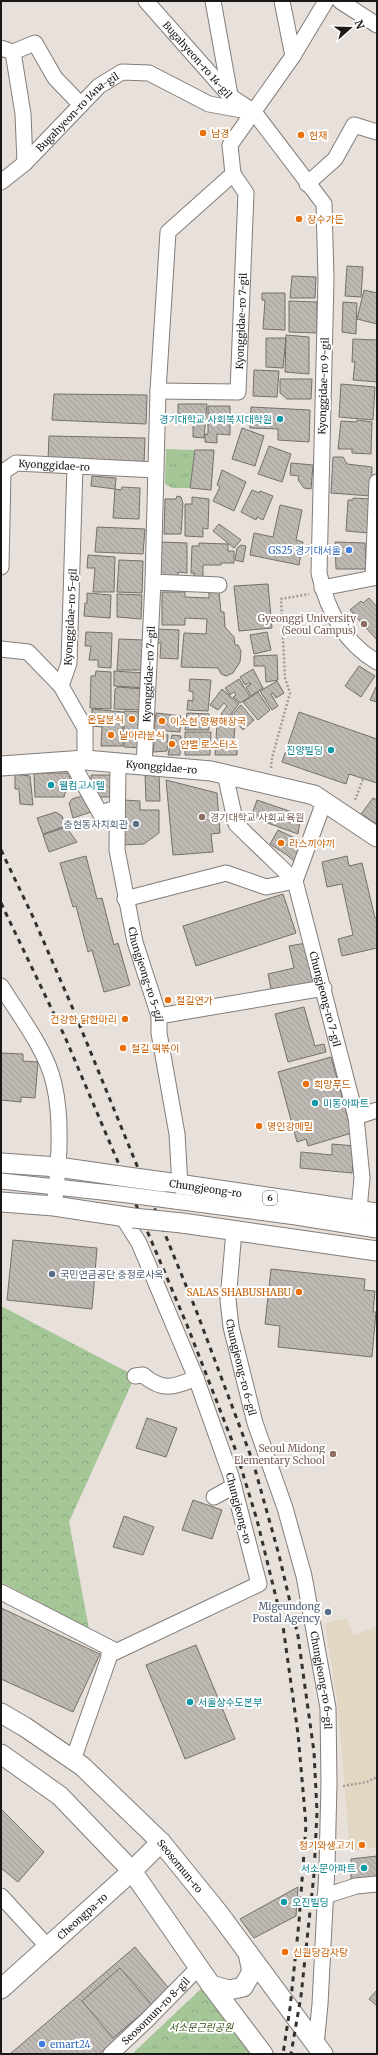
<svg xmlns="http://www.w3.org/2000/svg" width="378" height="2055" font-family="Merriweather,'Noto Sans KR',serif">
  <defs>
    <pattern id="grass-tufts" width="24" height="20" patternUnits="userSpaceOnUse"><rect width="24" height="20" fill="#a5c697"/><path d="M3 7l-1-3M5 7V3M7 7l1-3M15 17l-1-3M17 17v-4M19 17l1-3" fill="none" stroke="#8daa81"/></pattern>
    <pattern id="park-crowns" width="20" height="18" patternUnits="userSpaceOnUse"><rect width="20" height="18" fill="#a5c697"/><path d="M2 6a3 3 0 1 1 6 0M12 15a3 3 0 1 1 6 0" fill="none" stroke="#8daa81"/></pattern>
    <pattern id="building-back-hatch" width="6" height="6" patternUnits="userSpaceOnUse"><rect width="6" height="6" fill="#beb8b3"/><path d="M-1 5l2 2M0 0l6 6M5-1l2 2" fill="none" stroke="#a39e99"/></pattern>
  </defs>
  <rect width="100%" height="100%" fill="#e7e0db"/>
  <path fill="#e1d7c2" d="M347,1618L353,1635L377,1627V1847L350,1851L337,1699L325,1623Z"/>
  <path fill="url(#grass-tufts)" d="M166,449L195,450L190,488H172L165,484Z"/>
  <path fill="url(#park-crowns)" d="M1,1306L135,1376L69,1522L89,1629L1,1582Z
    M204,1986L256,2054H132Z"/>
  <path fill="url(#building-back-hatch)" stroke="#75706b" d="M347,266L363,267L361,297L345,296Z
    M292,276L316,277L315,298H290Z
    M364,290L377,293V324L357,319Z
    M262,293H285V330L263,329L265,300H262Z
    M289,301L317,302V333L289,332Z
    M343,302L357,303L356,334L342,332Z
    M286,335L309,337V374L285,372Z
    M266,338H286L283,368L266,367Z
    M353,339L377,340V382L353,380L355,362H352Z
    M254,370L279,371L277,397L253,396Z
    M280,379H312L311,399H287L280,393Z
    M341,384L375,387L373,420L339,417Z
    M54,394L147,395L146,424L52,420Z
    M178,404H207L204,438L193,437V419H178Z
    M208,406H230V435L217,434V443L205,442V434H208Z
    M251,407L310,410L309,442L278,440V429L250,428Z
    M357,420L372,422L371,454L352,453V449H338L341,421L356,422Z
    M242,428L264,436L255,466L232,459Z
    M49,436L145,438L144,464L48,460Z
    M269,446L291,454L282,482L258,474Z
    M195,450H214L211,490L190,488Z
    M333,457H343L347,464L372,467L371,496L331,493Z
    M291,463L313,465L311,489L304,488L298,480L299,476L290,475Z
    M222,470L246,482L234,511L213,501L220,487L217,485Z
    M92,476L116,478L115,489L91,486Z
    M122,487L140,488L139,519L113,518L115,489L121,490Z
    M252,490L259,493L260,491L273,496L263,520L257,517L256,520L241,512Z
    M177,496L181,497L183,503L181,534H164L165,499H176Z
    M192,497L209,499L208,529L203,528V537L185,536V504H192Z
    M353,498L370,499L369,533L346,531L348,500H353Z
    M280,505L302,510L296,540L303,542L299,565L250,555L254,533L273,537Z
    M219,524L241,540L234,548L213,531Z
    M97,527L145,529L143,554L95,552Z
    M161,542L187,543V573L178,572V579H160Z
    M335,542L365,543L366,567L365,569H336Z
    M199,543L228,544V551H234V563H221V565H203V577H194V573H191L192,546H199Z
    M241,545L246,546L243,562L235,560L237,548Z
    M88,555L115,557L114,592H93L95,568H87Z
    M119,560L143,561L142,593L117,592Z
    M268,584L272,628L239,631L234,586Z
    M162,592H185V597L209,598V592H219L221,612H224L225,627L234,637L235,645H238L241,651L240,662L233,673L226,676L221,674L218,668L181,667L184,633L206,634L207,619L185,618V625H162Z
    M87,593L111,595L110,618L84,616L85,603H87Z
    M117,594L142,595L141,619L117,617Z
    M369,598L377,607V640L350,610L361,601L363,603Z
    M156,629L179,630L178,659L160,658L161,643H156Z
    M86,632L112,633L111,668L98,667V660H89L91,646H85Z
    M267,632L271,650L254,654L250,635Z
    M119,639L143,640V670H117Z
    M277,655L278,680L266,682L265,666H254V656Z
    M359,666L375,676L361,697L345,686Z
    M253,669L263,688L251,696L246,687L251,684L249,683L245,685L240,677Z
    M96,671L111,672V709L90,708L91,676H95Z
    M114,671L145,673V688L114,686Z
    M190,679L211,680L208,711L187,710L188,700L193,701V692L189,691Z
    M239,679L250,697L240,703L233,697L236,695L234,692L230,695L225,688Z
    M277,681L284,693L276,698L273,693L271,694L278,706L272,710L260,691Z
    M118,687L144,689L142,710L114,709L115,689Z
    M376,687H377V702L370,700Z
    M222,689L239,704L227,719L221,714L227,706L224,703L218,710L210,705Z
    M258,692L270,710L258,720L243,702Z
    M241,705L254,720L243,730L231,716Z
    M92,709L123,712V746H101L102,727L92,726Z
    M124,711L143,712L142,748L124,747Z
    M299,712L377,739V783L349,774L346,784L282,762Z
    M156,713L181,716L180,732L154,730Z
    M187,713L209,714V730H185Z
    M217,723L235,725L234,739L237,740V755H215Z
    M185,732H211L210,755H185Z
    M151,733L168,735L167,751L153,752L154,744H150Z
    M172,735L181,736L180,755H168Z
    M34,773H71L64,797H35Z
    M15,774L30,776L33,805L20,804L19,789H15Z
    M145,774H159L160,801H146Z
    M91,775H113V797H97V785H91Z
    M166,780L217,793L220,833L211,834L213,852L173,855Z
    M82,796L84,801H88L91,812L73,818L69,803L72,799Z
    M373,798L377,800V824L361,814Z
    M123,800L140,801V810H159V833L144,844L120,845Z
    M257,800L301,815L298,834L251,817Z
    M56,812L62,816L66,826L43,834L37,818Z
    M66,827L77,842L49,852L43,835Z
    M278,830L299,840L296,860L294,861L287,855L270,844Z
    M86,856L97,899L102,898L114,945L118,943L130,985L104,992L92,950L88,952L76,906L73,907L60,863Z
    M347,856L349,866L362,863L375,918H377V948L342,956L338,939L353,935L342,884L327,887L322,862Z
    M283,894L296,933L196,966L183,926Z
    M306,943L315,984L272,994L268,974L294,968L289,946Z
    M304,1007L315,1046L324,1044L326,1052L288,1062L275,1014Z
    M1,1053L23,1054V1061L38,1062L35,1098L21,1097V1102L1,1100Z
    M331,1057L352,1133L308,1146L306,1139L297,1142L278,1072Z
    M332,1144L355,1146L352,1173L300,1168L301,1152L332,1155Z
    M13,1240L97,1248L92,1309L7,1300Z
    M271,1269L365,1279L364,1290L375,1291L373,1312H376L372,1357L278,1347L280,1326L265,1324Z
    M147,1418L177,1428L166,1457L136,1448Z
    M193,1500L222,1510L212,1539L182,1530Z
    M124,1516L154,1527L143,1555L113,1547Z
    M1,1608L100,1654L73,1712L1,1679Z
    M196,1645L235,1739L185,1759L146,1665Z
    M1,1809L44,1852L18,1882L1,1868Z
    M377,1856V1877L351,1880V1859Z
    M298,1887L296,1916L254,1938L240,1919Z
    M135,1947L171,1991L99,2054H10Z
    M120,1968L152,2005L113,2038L82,2001Z
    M377,1990V2006L369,1999Z"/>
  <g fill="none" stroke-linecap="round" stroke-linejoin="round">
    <defs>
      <g id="minor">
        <path id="s1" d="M146,1L230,96L254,112L324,204L326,279L319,573C327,610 343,642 377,662"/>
        <path d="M213,1L230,95"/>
        <path d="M282,1L293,56"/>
        <path d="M340,1L377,25"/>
        <path d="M1,48L13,52L23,114L25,163"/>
        <path d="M13,52L35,43L55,78L81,105"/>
        <path id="s2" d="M1,182L25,163L99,86L122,72L149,73L209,104L247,111"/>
        <path d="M307,184L335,159L354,125L377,132"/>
        <path id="s3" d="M158,391L238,392L246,193L233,174"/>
        <path d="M75,466L69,663L61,686L85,728V760"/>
        <path id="s4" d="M1,567L3,472L16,463L156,470"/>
        <path d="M153,582L219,585"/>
        <path d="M322,588L373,578L377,482"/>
        <path d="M1,649L28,652L61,686"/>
        <path d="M71,761L100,813L117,808"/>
        <path id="s5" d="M118,764L117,850L135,942L159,1016V1033L177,1134L180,1185"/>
        <path id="s6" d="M144,766L153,582L158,391L168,232L233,174L230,145L293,56L326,1"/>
        <path d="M225,774L236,824L295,881"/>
        <path id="s7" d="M324,802L295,881L356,1117L362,1178L359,1210"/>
        <path d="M125,899L226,873L266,887L295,881"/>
        <path d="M1,986C19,1015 47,1051 54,1084C63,1122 59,1168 54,1206"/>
        <path d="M159,1016L324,988"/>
        <path d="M356,1117L377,1110"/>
        <path d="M1,1181L120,1194"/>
        <path d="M175,1201L296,1217L377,1230"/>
        <path id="s8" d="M234,1231L228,1300L231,1327L255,1423L285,1508L304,1576L328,1708L329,1783L327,1867L320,2004L316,2045"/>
        <path d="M135,1376L143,1375C163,1392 174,1387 196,1378"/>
        <path d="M214,1497L234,1486"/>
        <path d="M1,1592L112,1649L73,1760"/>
        <path d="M109,1655L259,1584L231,1476L196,1378L139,1243L122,1216"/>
        <path d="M1,1896L48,1947"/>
        <path d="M325,1896L356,1886L377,1884"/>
        <path id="s9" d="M111,2054L147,2020L199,1967"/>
      </g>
      <g id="major">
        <path id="s10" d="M1,766L85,760L211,771L314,795L377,837"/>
        <path d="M1,1163L58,1167L120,1176"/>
        <path id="s11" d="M164,1182L377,1213"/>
        <path d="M1,1202L54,1206L133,1218"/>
        <path d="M182,1223L377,1251"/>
        <path id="s12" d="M1,1713L25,1727L82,1766L161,1842L217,1911L323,2054"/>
        <path d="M1,1754L60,1796L132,1871L211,1985L263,2054"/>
        <path d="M211,1985L229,1990L243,1987L252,1972L248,1953"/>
        <path id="s13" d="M1,1989L132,1871L161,1842"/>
      </g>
    </defs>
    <use href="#minor" stroke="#837d79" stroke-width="17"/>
    <use href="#major" stroke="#837d79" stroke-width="21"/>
    <path stroke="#a29d99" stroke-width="2.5" stroke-dasharray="2 2" stroke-linecap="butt" d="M271,768L272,758L290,693L285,678L281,599L309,594
      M355,800L363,779
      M343,1786L367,1782L377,1777"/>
    <use href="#minor" stroke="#fff" stroke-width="15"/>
    <use href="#major" stroke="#fff" stroke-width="19"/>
    <path stroke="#34322f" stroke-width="3" stroke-dasharray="5 5" stroke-linecap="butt" d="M1,850L33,917L73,1009L196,1310L253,1462L279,1555L298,1636L314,1752L317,1812L314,1874L301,1996L291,2054
      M1,903L65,1037L187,1325L236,1451L257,1520L283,1626L298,1734L306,1825L299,1922L290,2008L283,2054"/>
    <defs>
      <path id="minor-bridge" d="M120,1194L175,1201"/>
      <path id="major-bridge" d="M120,1176L164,1182
        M133,1218L182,1223"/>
    </defs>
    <use href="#minor-bridge" stroke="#837d79" stroke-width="17" stroke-linecap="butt"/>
    <use href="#major-bridge" stroke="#837d79" stroke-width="21" stroke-linecap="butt"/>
    <use href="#minor-bridge" stroke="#fff" stroke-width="15"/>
    <use href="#major-bridge" stroke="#fff" stroke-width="19"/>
  </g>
  <g fill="#e8710a" stroke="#fff" stroke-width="1.5">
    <circle cx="203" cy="133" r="4"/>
    <circle cx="301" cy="135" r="4"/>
    <circle cx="299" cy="219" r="4"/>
    <circle cx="132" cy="719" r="4"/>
    <circle cx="162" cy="721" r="4"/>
    <circle cx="111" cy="735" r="4"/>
    <circle cx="172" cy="744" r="4"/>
    <circle cx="281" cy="843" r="4"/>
    <circle cx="168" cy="1000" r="4"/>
    <circle cx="125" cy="1019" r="4"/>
    <circle cx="123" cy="1048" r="4"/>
    <circle cx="306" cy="1084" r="4"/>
    <circle cx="259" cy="1126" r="4"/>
    <circle cx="299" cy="1292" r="4"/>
    <circle cx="362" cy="1845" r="4"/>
    <circle cx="285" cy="1952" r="4"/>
  </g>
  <g fill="#0f9aa8" stroke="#fff" stroke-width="1.5">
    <circle cx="280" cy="419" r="4"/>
    <circle cx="331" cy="750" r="4"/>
    <circle cx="51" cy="785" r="4"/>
    <circle cx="315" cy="1103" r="4"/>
    <circle cx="190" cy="1702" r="4"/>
    <circle cx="364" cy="1868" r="4"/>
    <circle cx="284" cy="1902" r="4"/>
  </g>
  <g fill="#3f7fe0" stroke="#fff" stroke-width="1.5">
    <circle cx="349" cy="550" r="4"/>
    <circle cx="42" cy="2044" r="4"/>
  </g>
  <g fill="#8d6e63" stroke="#fff" stroke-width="1.5">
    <circle cx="364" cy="624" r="4"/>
    <circle cx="202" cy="817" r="4"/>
    <circle cx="333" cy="1454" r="4"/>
  </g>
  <g fill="#5c6f8a" stroke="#fff" stroke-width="1.5">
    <circle cx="136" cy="824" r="4"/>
    <circle cx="52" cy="1274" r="4"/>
    <circle cx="328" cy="1612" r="4"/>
  </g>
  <g text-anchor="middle" stroke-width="4" stroke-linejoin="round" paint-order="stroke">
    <rect fill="#fff" stroke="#5f5e5d" stroke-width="1" x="263" y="1191" width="14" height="14" rx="3"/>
    <g font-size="9" font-weight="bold" fill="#1b1917">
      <text x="270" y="1201">6</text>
    </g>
    <g font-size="10" fill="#1b1917" stroke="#fff">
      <text dy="4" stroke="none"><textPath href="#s1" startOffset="78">Bugahyeon-ro 14-gil</textPath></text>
      <text dy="4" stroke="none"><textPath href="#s2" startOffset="104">Bugahyeon-ro 14na-gil</textPath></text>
      <text dy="4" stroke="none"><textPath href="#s3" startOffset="151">Kyonggidae-ro 7-gil</textPath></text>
      <text transform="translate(323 386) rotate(-88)" y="4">Kyonggidae-ro 9-gil</text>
      <text dy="4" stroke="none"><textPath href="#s4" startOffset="149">Kyonggidae-ro</textPath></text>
      <text transform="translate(70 617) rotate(-87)" y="4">Kyonggidae-ro 5-gil</text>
      <text dy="4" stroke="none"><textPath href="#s6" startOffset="92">Kyonggidae-ro 7-gil</textPath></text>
      <text dy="4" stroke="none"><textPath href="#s10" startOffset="161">Kyonggidae-ro</textPath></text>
      <text dy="4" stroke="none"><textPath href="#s5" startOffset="214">Chungjeong-ro 5-gil</textPath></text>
      <text dy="4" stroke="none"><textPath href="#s7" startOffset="206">Chungjeong-ro 7-gil</textPath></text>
      <text dy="4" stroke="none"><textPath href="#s11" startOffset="42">Chungjeong-ro</textPath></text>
      <text dy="4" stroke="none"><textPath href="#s8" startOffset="138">Chungjeong-ro 6-gil</textPath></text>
      <text transform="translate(239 1508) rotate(75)" y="4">Chungjeong-ro</text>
      <text dy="4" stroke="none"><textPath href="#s8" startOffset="462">Chungjeong-ro 6-gil</textPath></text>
      <text dy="4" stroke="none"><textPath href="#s12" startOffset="237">Seosomun-ro</textPath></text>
      <text dy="4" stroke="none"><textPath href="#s13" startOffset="109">Cheongpa-ro</textPath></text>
      <text dy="4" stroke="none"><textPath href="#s9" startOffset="62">Seosomun-ro 8-gil</textPath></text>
    </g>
    <g font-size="10" fill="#c56008" stroke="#fff" text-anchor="start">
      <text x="211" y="137">남경</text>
      <text x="309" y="139">현재</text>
      <text x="307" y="223">장수가든</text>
      <text x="124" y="723" text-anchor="end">온달분식</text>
      <text x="170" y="725">이소현 양평해장국</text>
      <text x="119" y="739">날아라분식</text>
      <text x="180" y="748">얀별 로스터즈</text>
      <text x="289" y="847">라스끼야끼</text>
      <text x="176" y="1004">철길연가</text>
      <text x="117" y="1023" text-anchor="end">건강한 닭한마리</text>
      <text x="131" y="1052">철길 떡볶이</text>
      <text x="314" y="1088">희망푸드</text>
      <text x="267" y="1130">명인강메밀</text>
      <text x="291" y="1296" text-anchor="end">SALAS SHABUSHABU</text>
      <text x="354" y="1849" text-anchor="end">청기와생고기</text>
      <text x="293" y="1956">신원당감자탕</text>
    </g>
    <g font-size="10" fill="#0d838f" stroke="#fff" text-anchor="start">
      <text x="272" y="423" text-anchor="end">경기대학교 사회복지대학원</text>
      <text x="323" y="754" text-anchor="end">진양빌딩</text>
      <text x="59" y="789">웰컴고시텔</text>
      <text x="323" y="1107">미동아파트</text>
      <text x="198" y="1706">서울상수도본부</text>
      <text x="356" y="1872" text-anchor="end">서소문아파트</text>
      <text x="292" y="1906">오진빌딩</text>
    </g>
    <g font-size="10" fill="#366cbe" stroke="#fff" text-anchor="end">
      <text x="341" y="554">GS25 경기대서울</text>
      <text x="50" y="2048" text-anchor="start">emart24</text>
    </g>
    <g font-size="10" fill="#785e54" stroke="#fff" text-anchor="end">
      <text x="356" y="622">Gyeonggi University<tspan x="356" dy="12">(Seoul Campus)</tspan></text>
      <text x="210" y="821" text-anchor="start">경기대학교 사회교육원</text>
      <text x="325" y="1452">Seoul Midong<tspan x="325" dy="12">Elementary School</tspan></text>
    </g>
    <g font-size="10" fill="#4e5e75" stroke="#fff" text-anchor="end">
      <text x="128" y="828">충현동자치회관</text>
      <text x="60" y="1278" text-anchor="start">국민연금공단 충정로사옥</text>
      <text x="320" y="1610">Migeundong<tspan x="320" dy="12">Postal Agency</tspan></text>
    </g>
    <g font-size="10" font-style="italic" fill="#224609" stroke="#fff">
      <text x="201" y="2031">서소문근린공원</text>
    </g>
  </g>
  <rect width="378" height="2055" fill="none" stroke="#1b1917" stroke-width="4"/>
  <g transform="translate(350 28) rotate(70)" stroke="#ffffff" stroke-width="3" paint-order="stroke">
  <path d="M0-3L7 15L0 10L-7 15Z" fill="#1b1917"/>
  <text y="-6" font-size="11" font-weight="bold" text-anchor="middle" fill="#1b1917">N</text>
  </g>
</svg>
